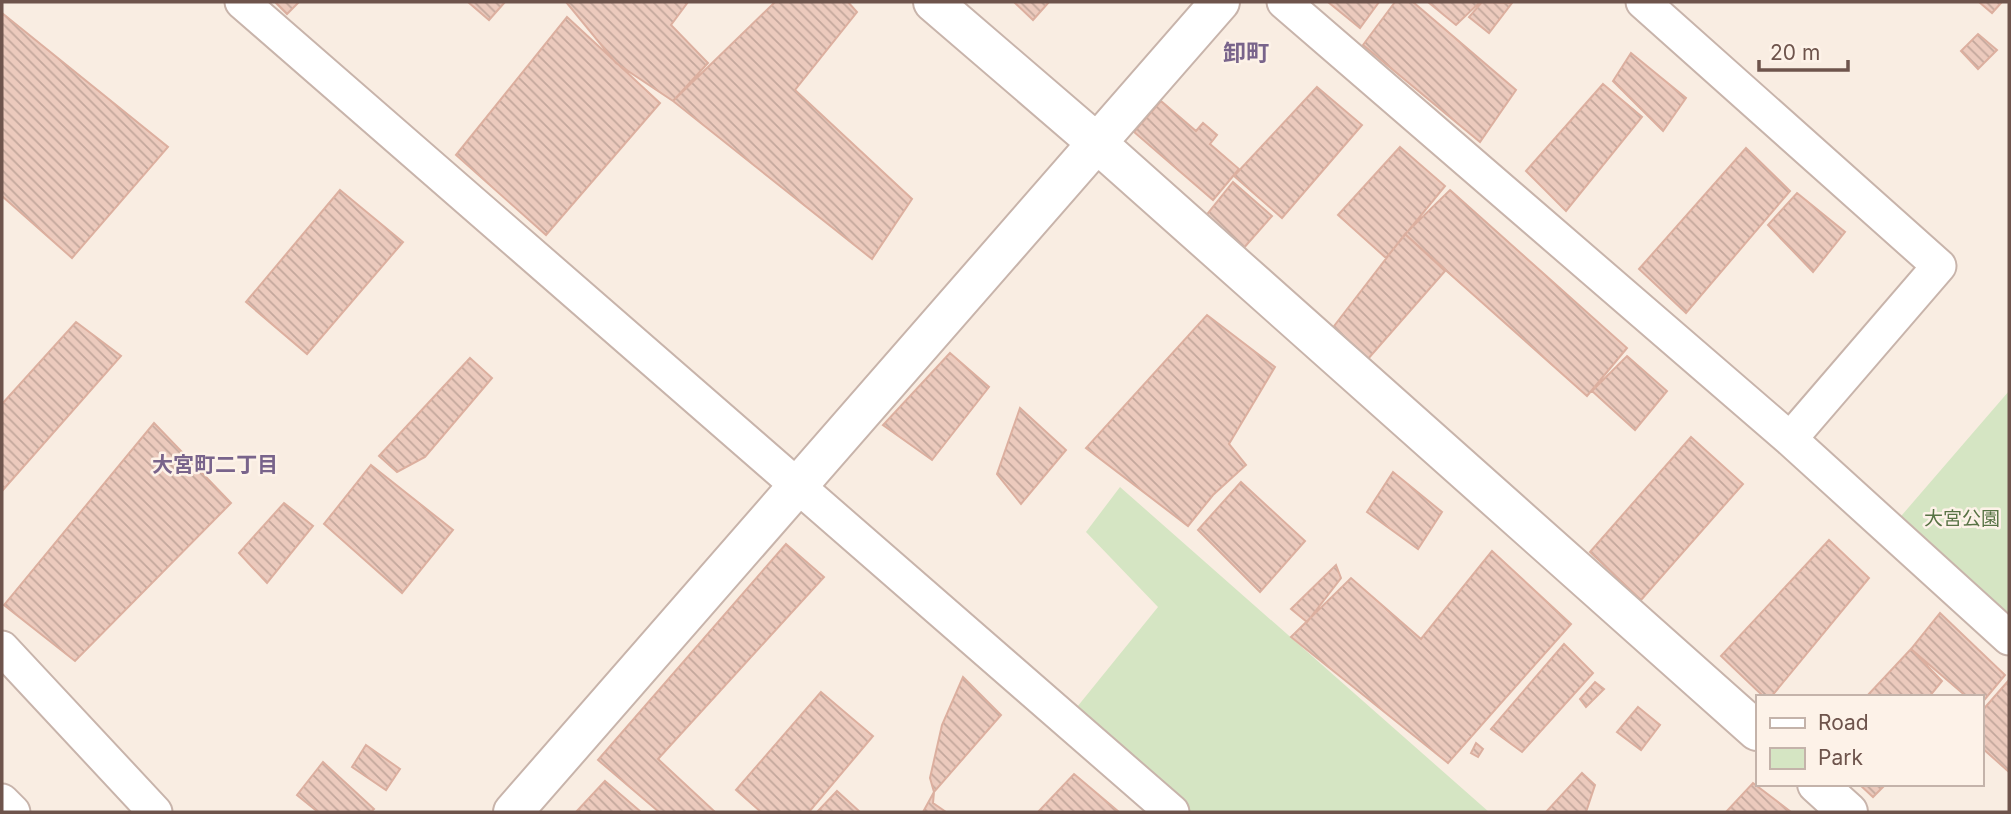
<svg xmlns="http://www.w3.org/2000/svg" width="2011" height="814" font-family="Inter,'Noto Sans JP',sans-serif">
  <defs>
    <pattern id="building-back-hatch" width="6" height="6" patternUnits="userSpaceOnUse" patternTransform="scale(1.75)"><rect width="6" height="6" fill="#eccabd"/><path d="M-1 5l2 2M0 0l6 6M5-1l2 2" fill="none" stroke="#c3a79c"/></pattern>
  </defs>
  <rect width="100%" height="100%" fill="#f9ede2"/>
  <path fill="#d5e5c3" d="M2009,391V626L1896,522Z
    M1120,487L1489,812H1188L1073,712L1158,607L1086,532Z"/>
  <path fill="url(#building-back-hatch)" stroke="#dcaf9f" stroke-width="2" d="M275,2H299L287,14Z
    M468,2H505L489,20Z
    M566,2H688L671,25L708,63L673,101L616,63Z
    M775,2H848L857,12L795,90L912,199L872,259L673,101Z
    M1014,2H1049L1033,20Z
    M1328,2H1379L1360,28Z
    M1395,2H1413L1516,90L1480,142L1363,45Z
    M1428,2H1480L1456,25Z
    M1482,2L1512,3L1489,33L1469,17Z
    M1979,2H2002L1992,13Z
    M2,13L168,147L72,258L2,196Z
    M567,17L660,103L546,235L456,155Z
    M1978,34L1997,50L1978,69L1961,51Z
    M1631,53L1686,98L1663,131L1613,81Z
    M1603,84L1642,117L1566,211L1526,171Z
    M1317,87L1362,125L1282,218L1234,176Z
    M1161,101L1196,131L1203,123L1217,135L1210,144L1239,169L1213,200L1134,132Z
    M1400,147L1445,186L1386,258L1338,215Z
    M1746,148L1790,191L1686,313L1639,269Z
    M1233,182L1272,216L1242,250L1205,217Z
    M340,190L403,242L307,354L246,302Z
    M1450,190L1627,348L1587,396L1405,234Z
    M1797,193L1845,232L1813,272L1768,225Z
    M1405,234L1445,271L1367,360L1331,330Z
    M1207,315L1275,367L1229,444L1246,465L1213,495L1188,526L1086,448Z
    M76,322L121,356L2,491V404Z
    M950,353L989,387L932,460L883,425Z
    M1627,356L1667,391L1635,430L1592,391Z
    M470,358L492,378L425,457L397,472L379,456Z
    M1020,408L1066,450L1021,504L997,474Z
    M154,423L231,503L75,661L4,605Z
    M1691,437L1743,484L1641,600L1590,552Z
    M371,465L453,530L402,593L324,524Z
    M1393,472L1442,512L1418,549L1367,512Z
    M1241,482L1305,541L1260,592L1198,530Z
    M284,503L313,526L267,583L239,553Z
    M1829,540L1869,578L1771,697H1764L1721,656Z
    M786,544L824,577L658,759L715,812H659L598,760Z
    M1492,551L1571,624L1448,763L1291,637L1351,578L1421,639Z
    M1336,565L1341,578L1307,622L1291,609Z
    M1940,613L2005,675L1981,704V697H1967L1911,649Z
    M1564,644L1593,673L1522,752L1491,729Z
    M1911,649L1942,681L1929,697H1866Z
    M963,677L1001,715L934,792L930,778L942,725Z
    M2009,680V772L1981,747V712Z
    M1595,682L1604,689L1586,707L1580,699Z
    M821,692L873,736L809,812H761L736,790Z
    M1638,707L1660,725L1641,750L1617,732Z
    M1476,743L1483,749L1478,757L1471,753Z
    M366,745L400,769L386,790L352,767Z
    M323,762L374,809L371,812H318L297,795Z
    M1582,773L1595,785L1586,812H1546Z
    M1074,774L1119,812H1038Z
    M605,781L641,812H576Z
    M1753,783L1791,812H1726Z
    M1859,784H1886L1873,797Z
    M837,791L860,812H817Z
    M934,792L933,803L946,812H923Z"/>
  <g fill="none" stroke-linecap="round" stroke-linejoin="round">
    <defs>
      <path id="minor" d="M242,2L1172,812
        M1284,2L1790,439L2009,638
        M1643,2L1939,266L1790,439
        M2,648L155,812
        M2,801L13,812"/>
      <path id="tertiary" d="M933,2L1098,144L1757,731
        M1817,784L1848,812
        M513,812L1220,2"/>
    </defs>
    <use href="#minor" stroke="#c8b4ab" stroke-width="37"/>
    <use href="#tertiary" stroke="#c8b4ab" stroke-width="42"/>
    <use href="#minor" stroke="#fff" stroke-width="33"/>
    <use href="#tertiary" stroke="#fff" stroke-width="38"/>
  </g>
  <g text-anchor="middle" stroke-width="5" stroke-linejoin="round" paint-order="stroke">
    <g font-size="19" fill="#587345" stroke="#fdf2e8">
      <text x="1962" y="525">大宮公園</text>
    </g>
    <g font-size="21" font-weight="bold" fill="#79648b" stroke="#fdf2e8">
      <text x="215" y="472">大宮町二丁目</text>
    </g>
    <g font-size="23" font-weight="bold" fill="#79648b" stroke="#fdf2e8">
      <text x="1246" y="61">卸町</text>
    </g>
  </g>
  <rect width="2011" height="814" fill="none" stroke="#6e544c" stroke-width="7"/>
  <rect x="1756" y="695" width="228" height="91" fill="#fdf2e8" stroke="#c4b3aa" stroke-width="2"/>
  <rect x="1770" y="718" width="35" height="10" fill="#ffffff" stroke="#c4b3aa" stroke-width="2"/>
  <text x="1818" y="730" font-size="21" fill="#6e544c">Road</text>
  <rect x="1770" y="748" width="35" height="21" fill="#d5e5c3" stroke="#c4b3aa" stroke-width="2"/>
  <text x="1818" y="765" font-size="21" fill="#6e544c">Park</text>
  <path d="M1759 60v10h89v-10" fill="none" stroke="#6e544c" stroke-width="3.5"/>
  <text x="1770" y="60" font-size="21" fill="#6e544c" stroke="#fdf2e8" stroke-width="5" paint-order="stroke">20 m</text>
</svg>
